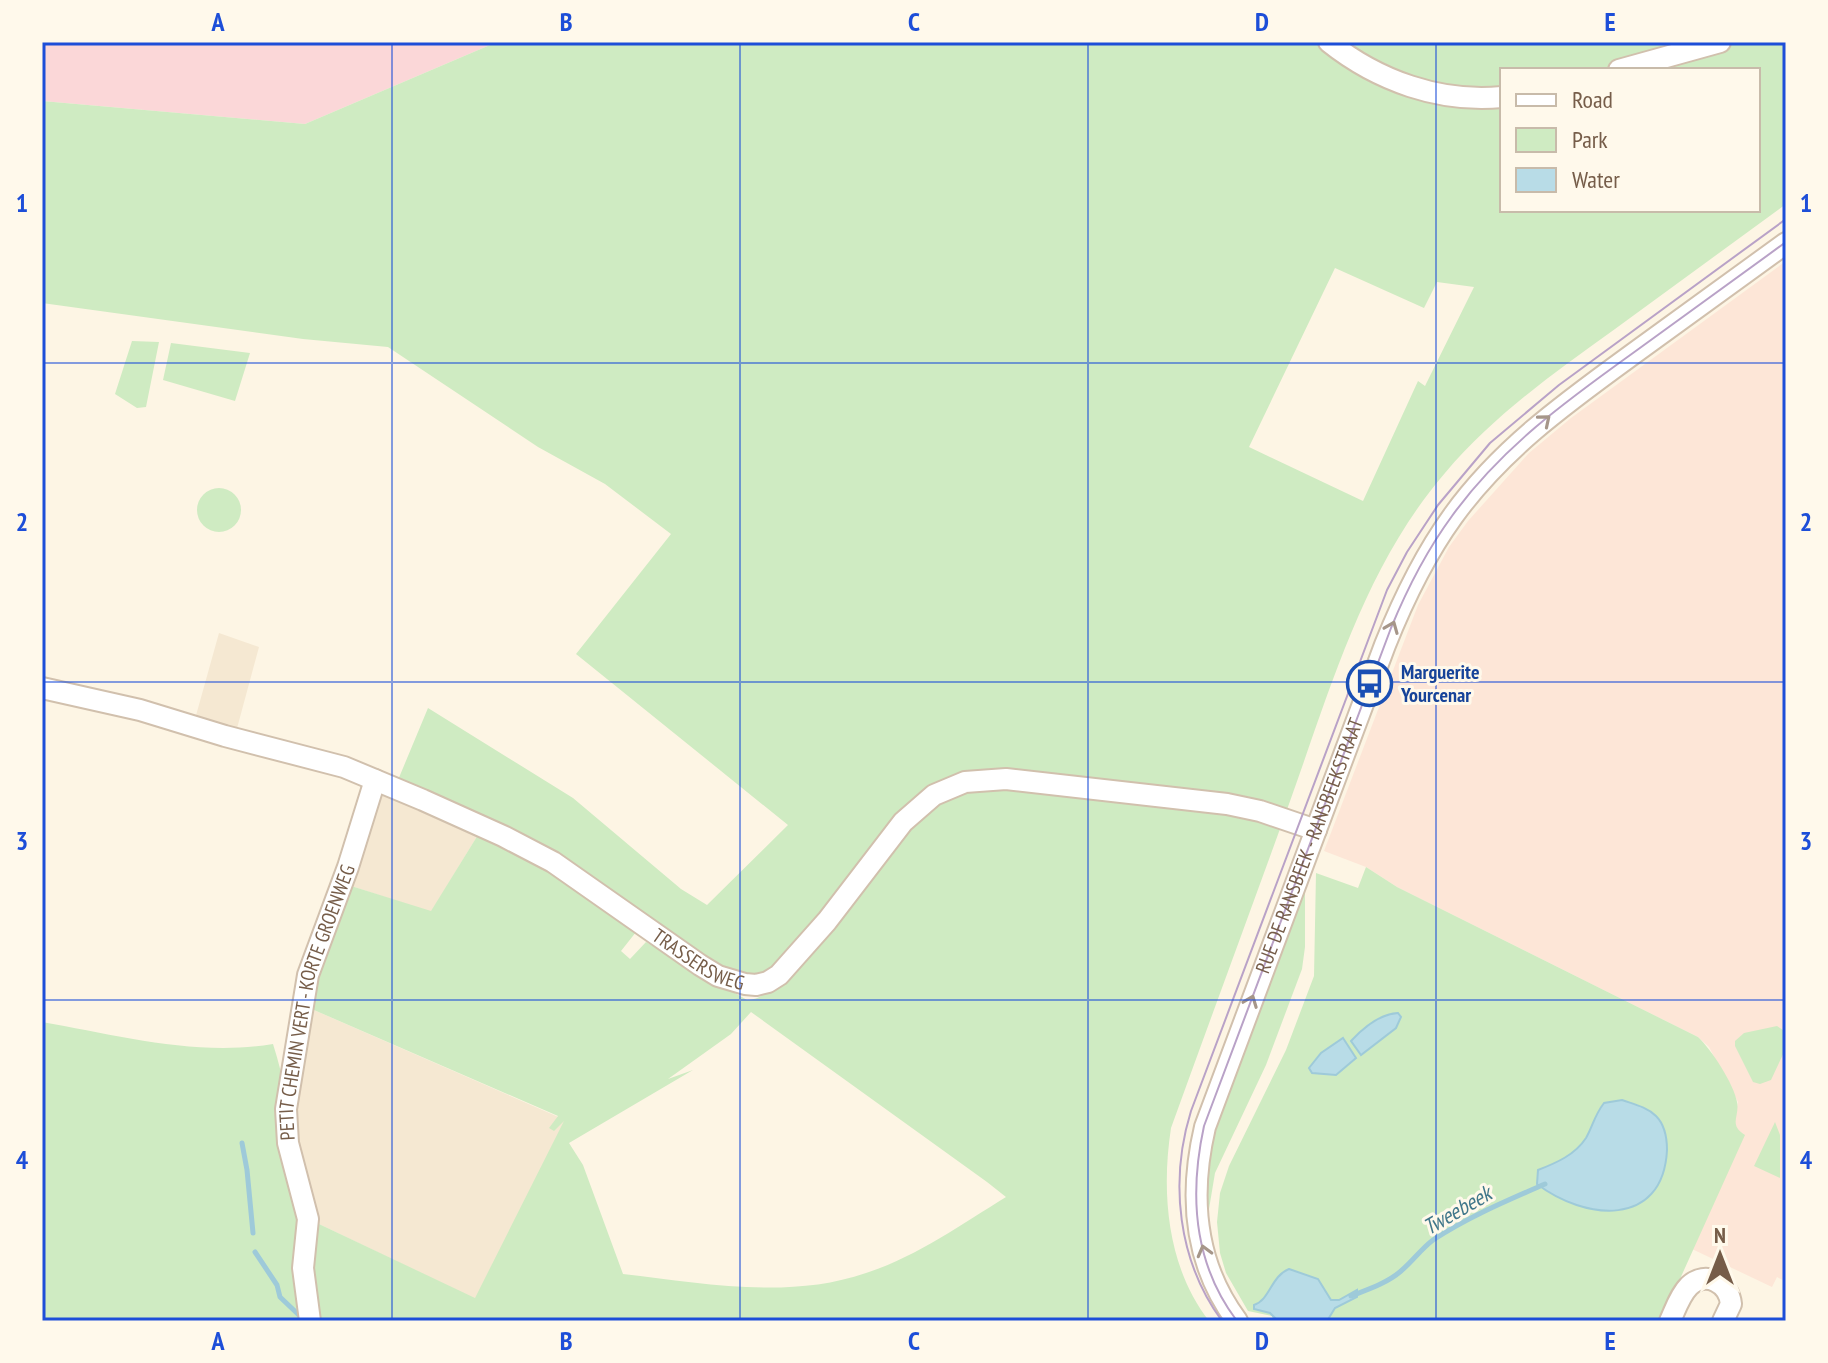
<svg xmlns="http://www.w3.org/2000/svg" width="1828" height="1363" font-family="'PT Sans Narrow',sans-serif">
  <rect width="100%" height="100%" fill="#fdf5e4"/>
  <path fill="#f5e8d2" d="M219,633L259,647L236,732L195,719Z
    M389,791L481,830L431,912L348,885L379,794Z
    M307,1007L570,1122L475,1299L319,1224L292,1138Z"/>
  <path fill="#fde6d7" d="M1786,261V1282L1777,1277L1772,1287L1692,1249L1738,1131L1734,1122L1738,1102L1709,1047L1698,1037L1397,887L1366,867L1324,851L1418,605L1449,547L1468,521L1529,453L1571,418Z"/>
  <path fill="#fbd7d8" d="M42,42H497L305,124L42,101Z"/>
  <path fill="#cfebc2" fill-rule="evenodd" d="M497,42H1786V204C1729,246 1672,287 1615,329C1555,372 1493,416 1445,473C1364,567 1330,690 1289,804C1250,912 1210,1020 1171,1128C1161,1193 1167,1267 1209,1321H318L310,1267L319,1224L475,1298L564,1121L554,1131L549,1128L558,1116L307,1007L348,885L431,911L481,830L398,780L428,708L573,798L681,889L707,905L788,825L576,654L671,534L605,484L538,447L388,347L303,339L42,303V101L305,124ZM1502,70H1758V210H1502ZM1335,268L1424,308L1437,282L1474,287L1425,386L1418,381L1363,501L1249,447ZM640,927C680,948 728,987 774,970C769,987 767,999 747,1000L646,942L630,959L621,951ZM751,1012L987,1182L1006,1197C962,1224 916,1257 866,1273C788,1300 702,1283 623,1274L583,1165L569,1143L693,1070L668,1079L731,1034Z
    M132,341L159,342L146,407L137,408L115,394Z
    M171,343L250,353L235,401L163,380Z
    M197 510a22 22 0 1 1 44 0a22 22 0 1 1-44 0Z
    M1366,867L1397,887L1698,1037C1711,1049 1734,1084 1737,1102C1740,1116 1728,1125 1745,1135L1661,1321H1273L1272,1316L1248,1311L1226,1273L1220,1253L1217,1222L1220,1193L1229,1166L1286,1050L1314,976L1316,873L1358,888Z
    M1305,872V947L1302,969L1266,1065L1215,1173L1207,1221L1204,1150Z
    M42,1022C117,1035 196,1057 273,1044C300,1127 300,1234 305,1321H42Z
    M1777,1026L1786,1032V1048L1771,1080L1760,1084L1753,1082L1735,1046V1041L1744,1033Z
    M1775,1122L1780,1135V1178L1754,1166Z"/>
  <path fill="#b8dce7" stroke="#9ecad9" stroke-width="2" d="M1398,1013L1401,1017L1396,1028L1361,1055L1351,1041C1363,1028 1379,1014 1398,1013Z
    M1343,1038L1356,1058L1336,1075L1312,1073L1309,1068L1321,1053Z
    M1622,1100C1633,1104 1647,1107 1656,1116C1665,1125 1667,1138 1667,1150C1663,1229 1584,1220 1537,1184L1538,1170C1556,1163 1575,1155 1586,1138C1593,1126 1594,1116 1604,1103Z
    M1289,1269L1318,1279L1331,1300H1339L1357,1290V1297L1335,1308L1327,1321H1278L1270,1313L1254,1309V1305C1270,1300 1271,1276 1289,1269Z"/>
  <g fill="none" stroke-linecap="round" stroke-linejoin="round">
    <path stroke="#9ecad9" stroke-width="5" d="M242,1143L247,1170L253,1233
      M255,1252L277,1285L280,1297L301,1317
      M1351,1296C1369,1289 1387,1283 1401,1271C1413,1261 1421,1249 1433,1240C1468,1217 1506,1201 1545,1184"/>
    <defs>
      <g id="minor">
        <path d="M1329,42C1378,81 1440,103 1502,97"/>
        <path d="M1619,70L1720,42"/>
        <path id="s1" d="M42,688L140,710L225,736L344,767L423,800L503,836L553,862L700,965L718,976L745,984L756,985L768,982L779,975L827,921L903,822L934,795L965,782L1006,779L1227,804L1260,811L1316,830"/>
        <path id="s2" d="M310,1321L303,1268L308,1219L288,1143L286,1109L308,975L348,867L375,780"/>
        <path d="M1237,1321C1194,1263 1189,1195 1205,1127L1385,645C1403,600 1424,556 1453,516C1501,449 1567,402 1633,354C1684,317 1735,280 1786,243"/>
        <path d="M1670,1321C1675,1310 1680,1295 1689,1286C1706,1270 1729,1283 1731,1304L1723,1321"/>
      </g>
    </defs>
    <use href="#minor" stroke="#d1c0ad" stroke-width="24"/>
    <use href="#minor" stroke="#fff" stroke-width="20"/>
    <g stroke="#b9a2c7" stroke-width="2">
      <path d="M1222,1321C1178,1261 1169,1182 1191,1111L1387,590L1407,552L1438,505L1490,443L1559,385L1786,219"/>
      <path id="s3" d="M1237,1321C1193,1263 1189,1195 1204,1126L1391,628C1407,589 1427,550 1452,516C1501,448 1566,401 1633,353C1684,316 1735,279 1786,242"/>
    </g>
  </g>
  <defs><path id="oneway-chevron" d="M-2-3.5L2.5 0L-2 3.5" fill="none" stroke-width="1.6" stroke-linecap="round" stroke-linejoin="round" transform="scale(2)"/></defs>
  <g stroke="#a69689">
    <use href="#oneway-chevron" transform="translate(1545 420) rotate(-40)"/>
    <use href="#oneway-chevron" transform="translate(1392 627) rotate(-68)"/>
    <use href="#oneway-chevron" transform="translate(1251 1001) rotate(-69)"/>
    <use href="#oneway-chevron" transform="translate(1204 1251) rotate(-105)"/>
  </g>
  <path fill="none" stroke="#1d4ed8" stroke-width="2" stroke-opacity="0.55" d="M392,42V1321M740,42V1321M1088,42V1321M1436,42V1321M42,363H1786M42,682H1786M42,1000H1786"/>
  <defs>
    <symbol id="bus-ring" viewBox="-11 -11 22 22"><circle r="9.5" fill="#fff9eb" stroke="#1a4fb4" stroke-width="1.5"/><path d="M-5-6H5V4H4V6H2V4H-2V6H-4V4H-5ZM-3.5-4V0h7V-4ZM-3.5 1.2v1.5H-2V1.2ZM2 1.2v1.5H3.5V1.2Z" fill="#1a4fb4"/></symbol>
  </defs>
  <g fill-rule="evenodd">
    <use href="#bus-ring" x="1344" y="658" width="51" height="51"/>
  </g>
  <g text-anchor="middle" stroke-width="6" stroke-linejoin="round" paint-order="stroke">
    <g font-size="20" font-weight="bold" fill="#164399" stroke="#fff9eb" text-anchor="start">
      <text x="1401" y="679">Marguerite<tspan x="1401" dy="23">Yourcenar</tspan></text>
    </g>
    <g font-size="20" fill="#765d49" stroke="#fff9eb">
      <text dy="7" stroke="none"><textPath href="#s3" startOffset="504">RUE DE RANSBEEK - RANSBEEKSTRAAT</textPath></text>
      <text dy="7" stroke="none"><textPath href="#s1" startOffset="718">TRASSERSWEG</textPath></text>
      <text dy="7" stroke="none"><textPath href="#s2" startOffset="326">PETIT CHEMIN VERT - KORTE GROENWEG</textPath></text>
    </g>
    <g font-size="22" font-style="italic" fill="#41778a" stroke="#fff9eb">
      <text transform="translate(1457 1210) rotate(-30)" y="8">Tweebeek</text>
    </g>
  </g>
  <rect width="1828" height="1363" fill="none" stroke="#fff9eb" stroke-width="88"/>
  <rect x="1500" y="68" width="260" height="144" fill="#fff9eb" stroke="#c8bbaa" stroke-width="2"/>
  <rect x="1516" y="94" width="40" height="12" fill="#ffffff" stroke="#c8bbaa" stroke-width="2"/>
  <text x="1572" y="108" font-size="24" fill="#765d49">Road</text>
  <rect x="1516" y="128" width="40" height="24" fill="#cfebc2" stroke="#c8bbaa" stroke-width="2"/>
  <text x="1572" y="148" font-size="24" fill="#765d49">Park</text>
  <rect x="1516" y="168" width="40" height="24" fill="#b8dce7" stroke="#c8bbaa" stroke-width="2"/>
  <text x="1572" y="188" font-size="24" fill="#765d49">Water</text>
  <g transform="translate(1720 1255)" stroke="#fff9eb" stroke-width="6" paint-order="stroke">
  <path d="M0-6L14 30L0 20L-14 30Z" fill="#765d49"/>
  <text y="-12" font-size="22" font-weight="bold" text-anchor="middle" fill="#765d49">N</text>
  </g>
  <rect x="44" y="44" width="1740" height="1275" fill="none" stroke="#1d4ed8" stroke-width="3"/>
  <g font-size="26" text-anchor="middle" font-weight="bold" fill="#1d4ed8">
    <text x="218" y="31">A</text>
    <text x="566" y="31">B</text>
    <text x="914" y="31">C</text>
    <text x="1262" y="31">D</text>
    <text x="1610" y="31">E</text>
    <text x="22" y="212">1</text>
    <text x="1806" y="212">1</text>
    <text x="22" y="531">2</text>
    <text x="1806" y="531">2</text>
    <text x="22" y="850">3</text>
    <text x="1806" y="850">3</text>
    <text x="22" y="1169">4</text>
    <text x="1806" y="1169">4</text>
    <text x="218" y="1350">A</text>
    <text x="566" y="1350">B</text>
    <text x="914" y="1350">C</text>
    <text x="1262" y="1350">D</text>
    <text x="1610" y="1350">E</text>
  </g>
</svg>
